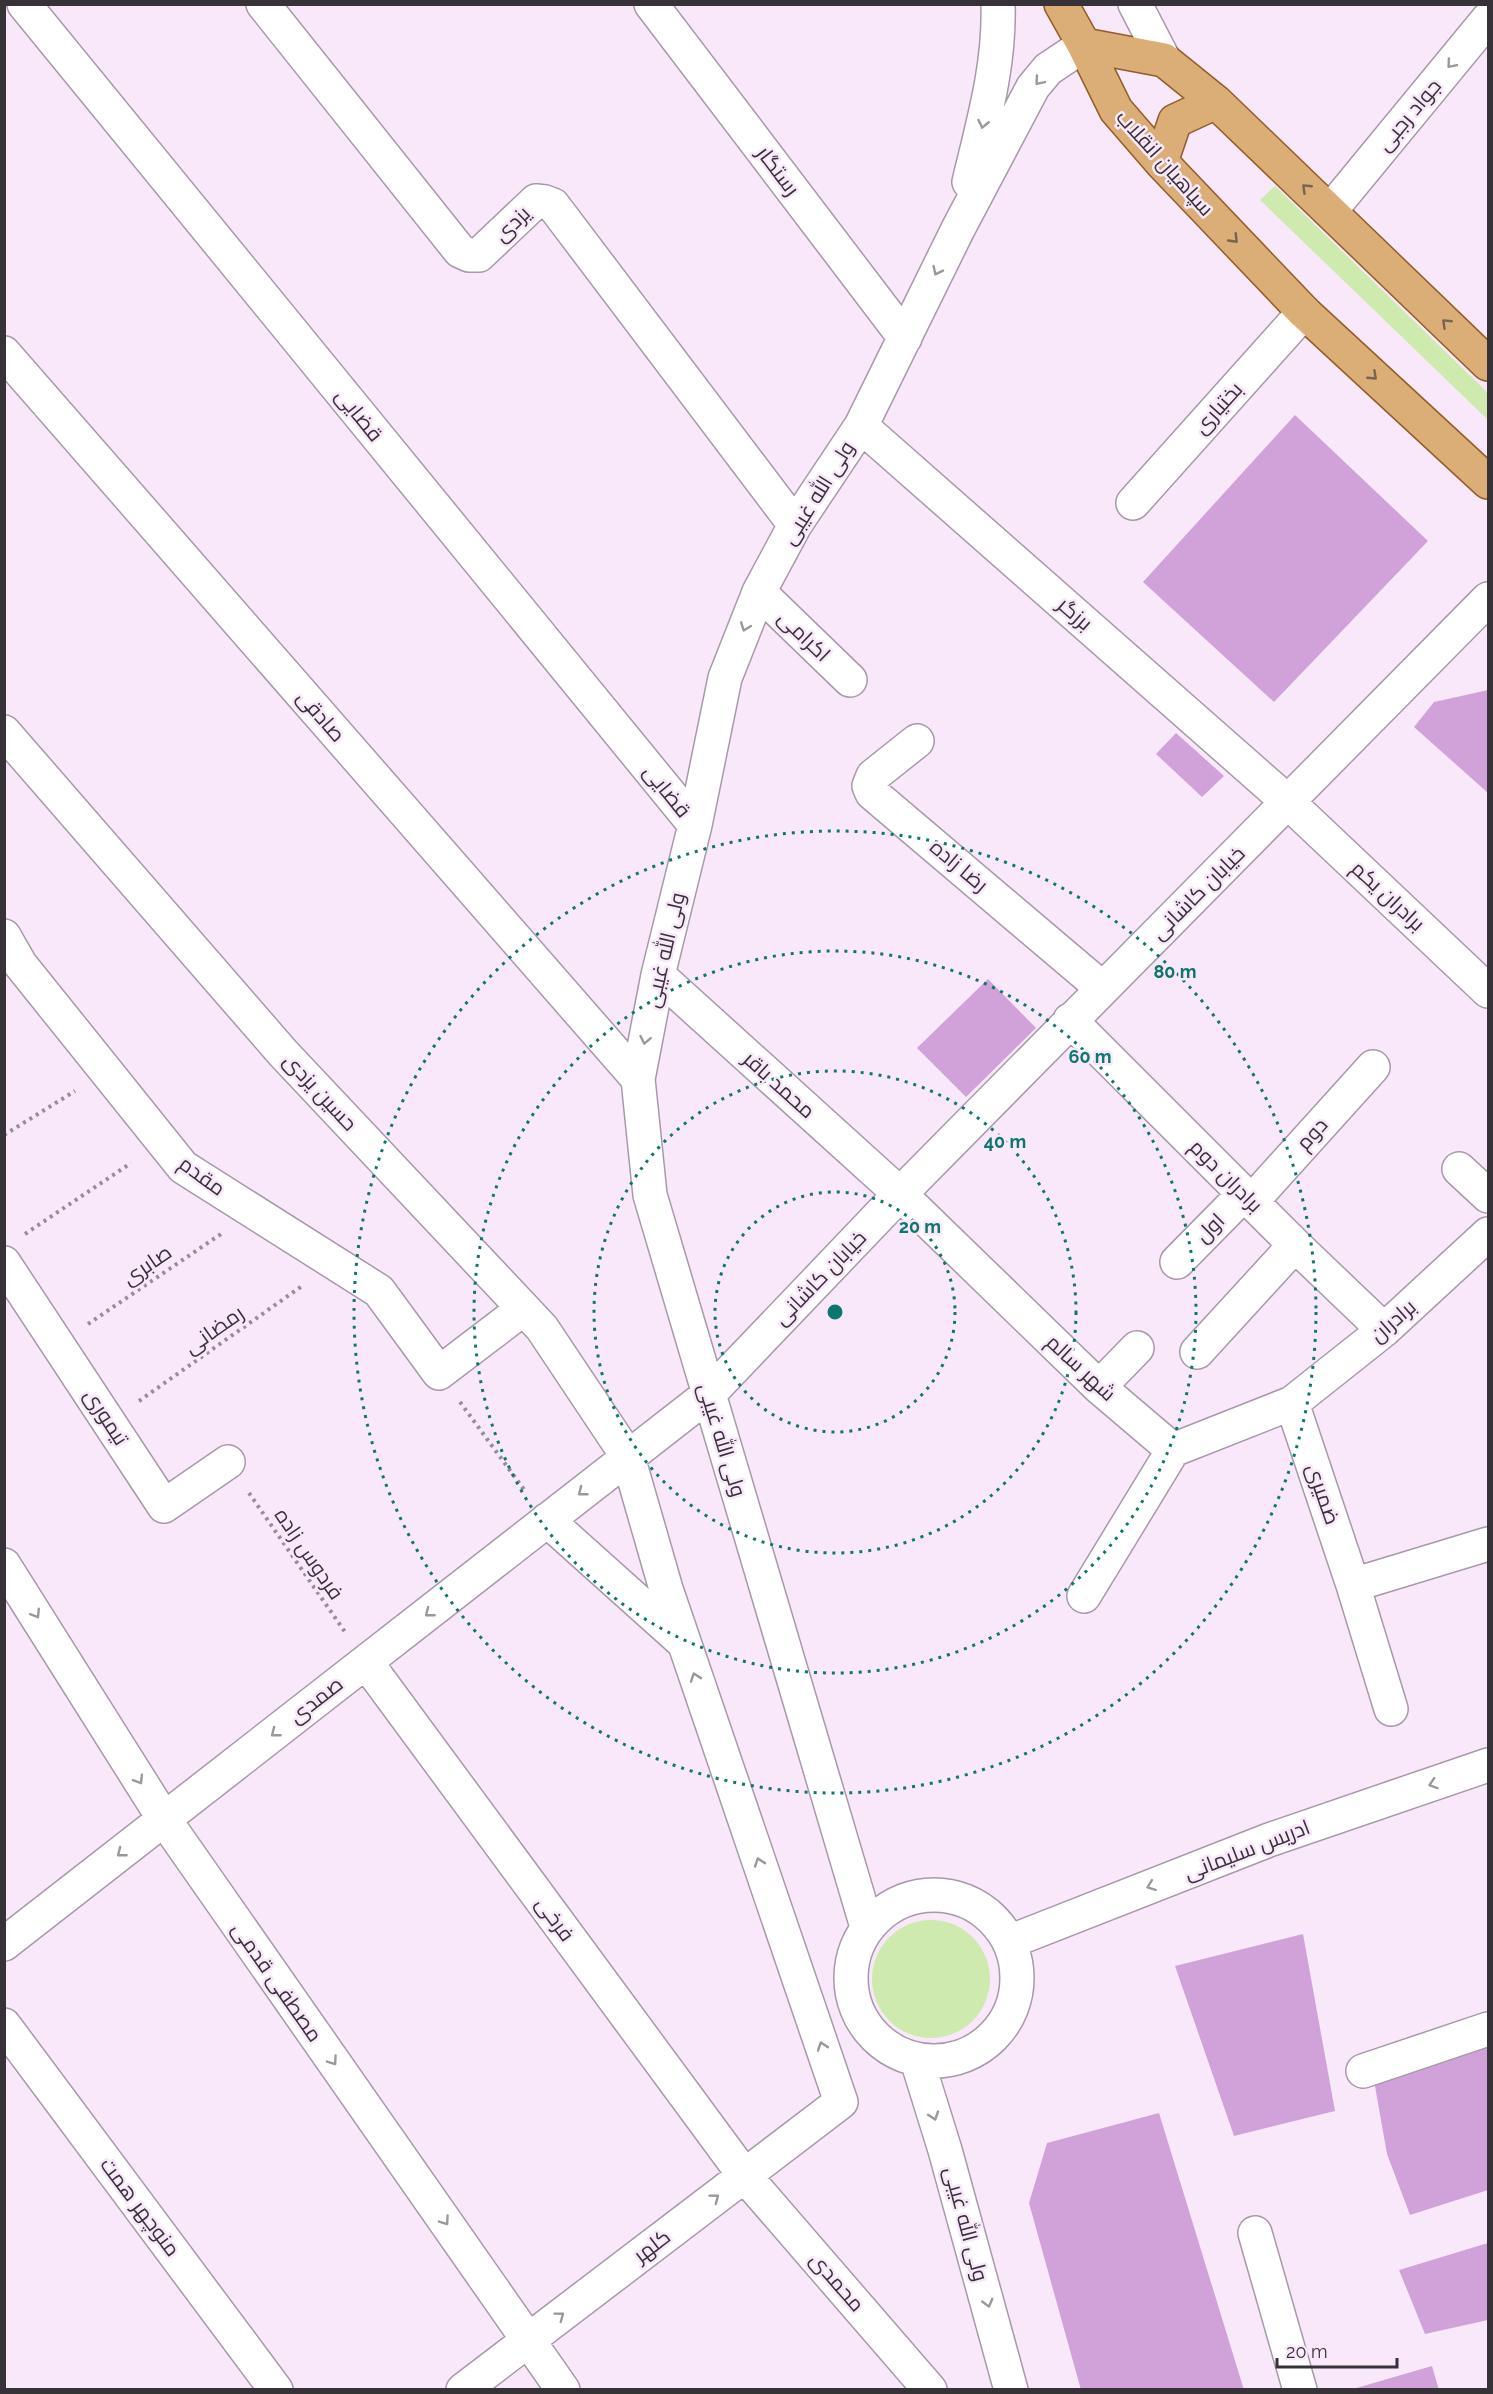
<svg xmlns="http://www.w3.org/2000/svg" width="1493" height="2394" font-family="Raleway,Cairo,sans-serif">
  <rect width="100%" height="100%" fill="#f8e8fa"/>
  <path fill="#cfeaae" d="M1275,186L1488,393V420L1260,200Z
    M872 1979a59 59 0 1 1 118 0a59 59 0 1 1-118 0Z"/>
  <path fill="#d1a2d9" d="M1295,415L1428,541L1274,702L1143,582Z
    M1488,690V793L1414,727L1434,702Z
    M1176,733L1224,776L1202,797L1156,754Z
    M988,979L1036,1028L966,1097L917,1048Z
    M1303,1934L1335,2111L1234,2136L1175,1966Z
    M1488,2019V2190L1410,2215L1387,2154L1370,2058Z
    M1159,2113L1244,2390H1081L1029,2203L1047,2143Z
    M1488,2243V2320L1425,2334L1399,2270Z
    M1432,2366L1439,2390H1354L1353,2389Z"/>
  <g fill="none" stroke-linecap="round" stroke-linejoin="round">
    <defs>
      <path id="minor" d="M24,4L695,825
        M263,4L460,251L469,255H479L536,201L545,202L553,205L795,525
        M651,4L905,338
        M1135,4L1164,60
        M969,182C983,123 1000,66 998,4
        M1330,211L1488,19
        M4,353L638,1079
        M861,426L1288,802L1488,991
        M1133,503L1304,312
        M759,592L850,680
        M4,732L283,1053L542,1328L628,1457L666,1589L841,2102L463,2390
        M917,741L873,776L869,786L872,793L1102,988
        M4,936L20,964L183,1167L379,1291L439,1373L523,1309
        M658,975L900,1194L1099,1387L1173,1450L1292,1403L1384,1330L1488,1234
        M1070,1020L1295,1245L1384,1330
        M1459,1169L1488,1196
        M1252,1201L1373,1067
        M1177,1262L1244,1194
        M4,1263L164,1506L228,1462
        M1197,1352L1295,1245
        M1099,1387L1137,1348
        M1292,1403L1353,1585L1391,1709
        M547,1520L682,1641
        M4,1565L164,1819L563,2390
        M1353,1585L1488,1544
        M1084,1596L1173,1450
        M366,1662L744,2175L930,2390
        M851 1978a83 83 0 1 1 166 0a83 83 0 1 1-166 0Z
        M867,1927L650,1195L638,1079L658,975L695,825L725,678L759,592L795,525L861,426L958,229L1033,87L1048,69L1084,45
        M1009,1942L1269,1840L1488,1765
        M4,1944L708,1395L900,1194L1488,599
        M4,2025L276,2390
        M917,2060L945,2150L1011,2390
        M1363,2071L1488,2029
        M1255,2233L1300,2390"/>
      <path id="major" d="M1061,4L1084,45L1116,110L1161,162L1304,312L1488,482
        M1084,45L1164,60L1216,102L1488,364
        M1161,162L1175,121L1216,102"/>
    </defs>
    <use href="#minor" stroke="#a899aa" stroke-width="36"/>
    <use href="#major" stroke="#925e26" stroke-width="36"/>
    <path stroke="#978c98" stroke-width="4" stroke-dasharray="3 4.5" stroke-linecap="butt" d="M4,1135L75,1091
      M25,1234L131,1163
      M88,1324L221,1234
      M139,1401L302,1286
      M460,1402L525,1491
      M249,1493L345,1632"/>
    <use href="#minor" stroke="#fff" stroke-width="33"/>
    <use href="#major" stroke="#dbad77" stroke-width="33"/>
  </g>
  <defs><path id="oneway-chevron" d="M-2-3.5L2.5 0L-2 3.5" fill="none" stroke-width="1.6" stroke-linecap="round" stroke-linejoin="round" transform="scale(1.5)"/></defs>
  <g stroke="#9b989c">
    <use href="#oneway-chevron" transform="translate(1451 64) rotate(130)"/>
    <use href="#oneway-chevron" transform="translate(1039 81) rotate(130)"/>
    <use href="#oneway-chevron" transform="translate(983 124) rotate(103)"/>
    <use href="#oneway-chevron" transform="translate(937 271) rotate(116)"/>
    <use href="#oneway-chevron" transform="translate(745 627) rotate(111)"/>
    <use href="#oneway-chevron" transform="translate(645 1040) rotate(101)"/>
    <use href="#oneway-chevron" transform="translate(582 1492) rotate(142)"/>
    <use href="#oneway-chevron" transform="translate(429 1613) rotate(142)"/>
    <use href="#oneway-chevron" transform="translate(36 1614) rotate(58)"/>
    <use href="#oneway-chevron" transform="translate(695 1677) rotate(-109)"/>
    <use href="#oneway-chevron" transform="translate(275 1733) rotate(142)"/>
    <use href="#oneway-chevron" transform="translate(139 1780) rotate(58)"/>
    <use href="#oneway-chevron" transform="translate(1433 1784) rotate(162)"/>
    <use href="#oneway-chevron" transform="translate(121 1853) rotate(142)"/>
    <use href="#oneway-chevron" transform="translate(759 1862) rotate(-109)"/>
    <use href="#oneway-chevron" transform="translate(1151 1886) rotate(159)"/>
    <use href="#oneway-chevron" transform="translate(822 2046) rotate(-109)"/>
    <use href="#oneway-chevron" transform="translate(333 2061) rotate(55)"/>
    <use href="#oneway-chevron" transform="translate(934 2116) rotate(72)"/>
    <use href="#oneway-chevron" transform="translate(715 2198) rotate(-37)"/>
    <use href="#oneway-chevron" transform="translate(445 2221) rotate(55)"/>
    <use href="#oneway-chevron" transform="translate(988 2303) rotate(75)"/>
    <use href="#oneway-chevron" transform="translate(560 2316) rotate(-37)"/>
  </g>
  <g stroke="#796351">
    <use href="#oneway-chevron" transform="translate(1306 188) rotate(-136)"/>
    <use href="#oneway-chevron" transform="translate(1234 239) rotate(46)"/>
    <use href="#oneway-chevron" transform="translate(1446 323) rotate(-136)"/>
    <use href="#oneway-chevron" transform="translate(1373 376) rotate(43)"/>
  </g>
  <g fill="none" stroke="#0f766e" stroke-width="3" stroke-dasharray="3 6">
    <circle cx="835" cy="1312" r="120"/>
    <circle cx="835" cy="1312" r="241"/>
    <circle cx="835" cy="1312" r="361"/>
    <circle cx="835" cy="1312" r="481"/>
  </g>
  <g text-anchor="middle" stroke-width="5" stroke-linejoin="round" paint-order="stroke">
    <g font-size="21" fill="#373138" stroke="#f8e8fa">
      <text transform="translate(1409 115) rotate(-50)" y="7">جواد رجبی</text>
      <text transform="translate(1165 163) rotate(48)" y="7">سپاهیان انقلاب</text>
      <text transform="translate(778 171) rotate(53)" y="7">رستگار</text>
      <text transform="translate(512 224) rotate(-44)" y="7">یزدی</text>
      <text transform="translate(1218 408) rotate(-48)" y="7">بختیاری</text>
      <text transform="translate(359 415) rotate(51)" y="7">قضایی</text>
      <text transform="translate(818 493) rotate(-58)" y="7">ولی الله غیبی</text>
      <text transform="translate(1075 614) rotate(41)" y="7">برزگر</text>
      <text transform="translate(804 636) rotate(44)" y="7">اکرامی</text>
      <text transform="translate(321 716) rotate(49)" y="7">صادقی</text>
      <text transform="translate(667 791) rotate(51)" y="7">قضایی</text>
      <text transform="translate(959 866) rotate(40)" y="7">رضا زاده</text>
      <text transform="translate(1198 893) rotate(-45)" y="7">خیابان کاشانی</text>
      <text transform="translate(1388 896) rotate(43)" y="7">برادران یکم</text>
      <text transform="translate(665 950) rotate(-77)" y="7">ولی الله غیبی</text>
      <text transform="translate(779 1085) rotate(42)" y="7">محمد باقر</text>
      <text transform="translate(320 1092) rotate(47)" y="7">حسین یزدی</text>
      <text transform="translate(1312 1134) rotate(-48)" y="7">دوم</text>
      <text transform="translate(202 1176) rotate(36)" y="7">مقدم</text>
      <text transform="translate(1226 1176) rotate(45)" y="7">برادران دوم</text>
      <text transform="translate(1210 1228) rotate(-45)" y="7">اول</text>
      <text transform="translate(147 1265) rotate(-34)" y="7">صابری</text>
      <text transform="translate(820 1278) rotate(-46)" y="7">خیابان کاشانی</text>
      <text transform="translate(1393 1321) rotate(-41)" y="7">برادران</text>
      <text transform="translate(214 1330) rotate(-35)" y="7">رمضانی</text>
      <text transform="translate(1081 1368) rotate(43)" y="7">شهر سالم</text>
      <text transform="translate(106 1417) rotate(57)" y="7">تیموری</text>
      <text transform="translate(722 1440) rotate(73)" y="7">ولی الله غیبی</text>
      <text transform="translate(1323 1494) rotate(71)" y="7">ضمیری</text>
      <text transform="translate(309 1554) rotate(56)" y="7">فردوس زاده</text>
      <text transform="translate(316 1700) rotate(-38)" y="7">صمدی</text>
      <text transform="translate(1247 1850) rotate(-21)" y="7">ادریس سلیمانی</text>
      <text transform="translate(555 1919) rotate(54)" y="7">فرخی</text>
      <text transform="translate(277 1982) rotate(55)" y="7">مصطفی قدمی</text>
      <text transform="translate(140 2207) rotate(53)" y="7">منوچهر همت</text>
      <text transform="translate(966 2224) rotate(75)" y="7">ولی الله غیبی</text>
      <text transform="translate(652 2246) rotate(-37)" y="7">کلهر</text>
      <text transform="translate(837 2282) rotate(49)" y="7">محمدی</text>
    </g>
  </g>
  <circle cx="835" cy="1312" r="9" fill="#0f766e" stroke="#f8e8fa" stroke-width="3"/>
  <g font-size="18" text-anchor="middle" font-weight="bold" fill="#0f766e" stroke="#f8e8fa" stroke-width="5" stroke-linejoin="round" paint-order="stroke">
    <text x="1175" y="978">80 m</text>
    <text x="1090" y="1063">60 m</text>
    <text x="1005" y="1148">40 m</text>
    <text x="920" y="1233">20 m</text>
  </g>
  <rect width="1493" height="2394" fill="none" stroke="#373138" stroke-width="12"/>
  <path d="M1277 2358v9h120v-9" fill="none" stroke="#373138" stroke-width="3"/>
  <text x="1286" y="2358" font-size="18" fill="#373138" stroke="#f8e8fa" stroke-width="4.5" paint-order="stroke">20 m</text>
</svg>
